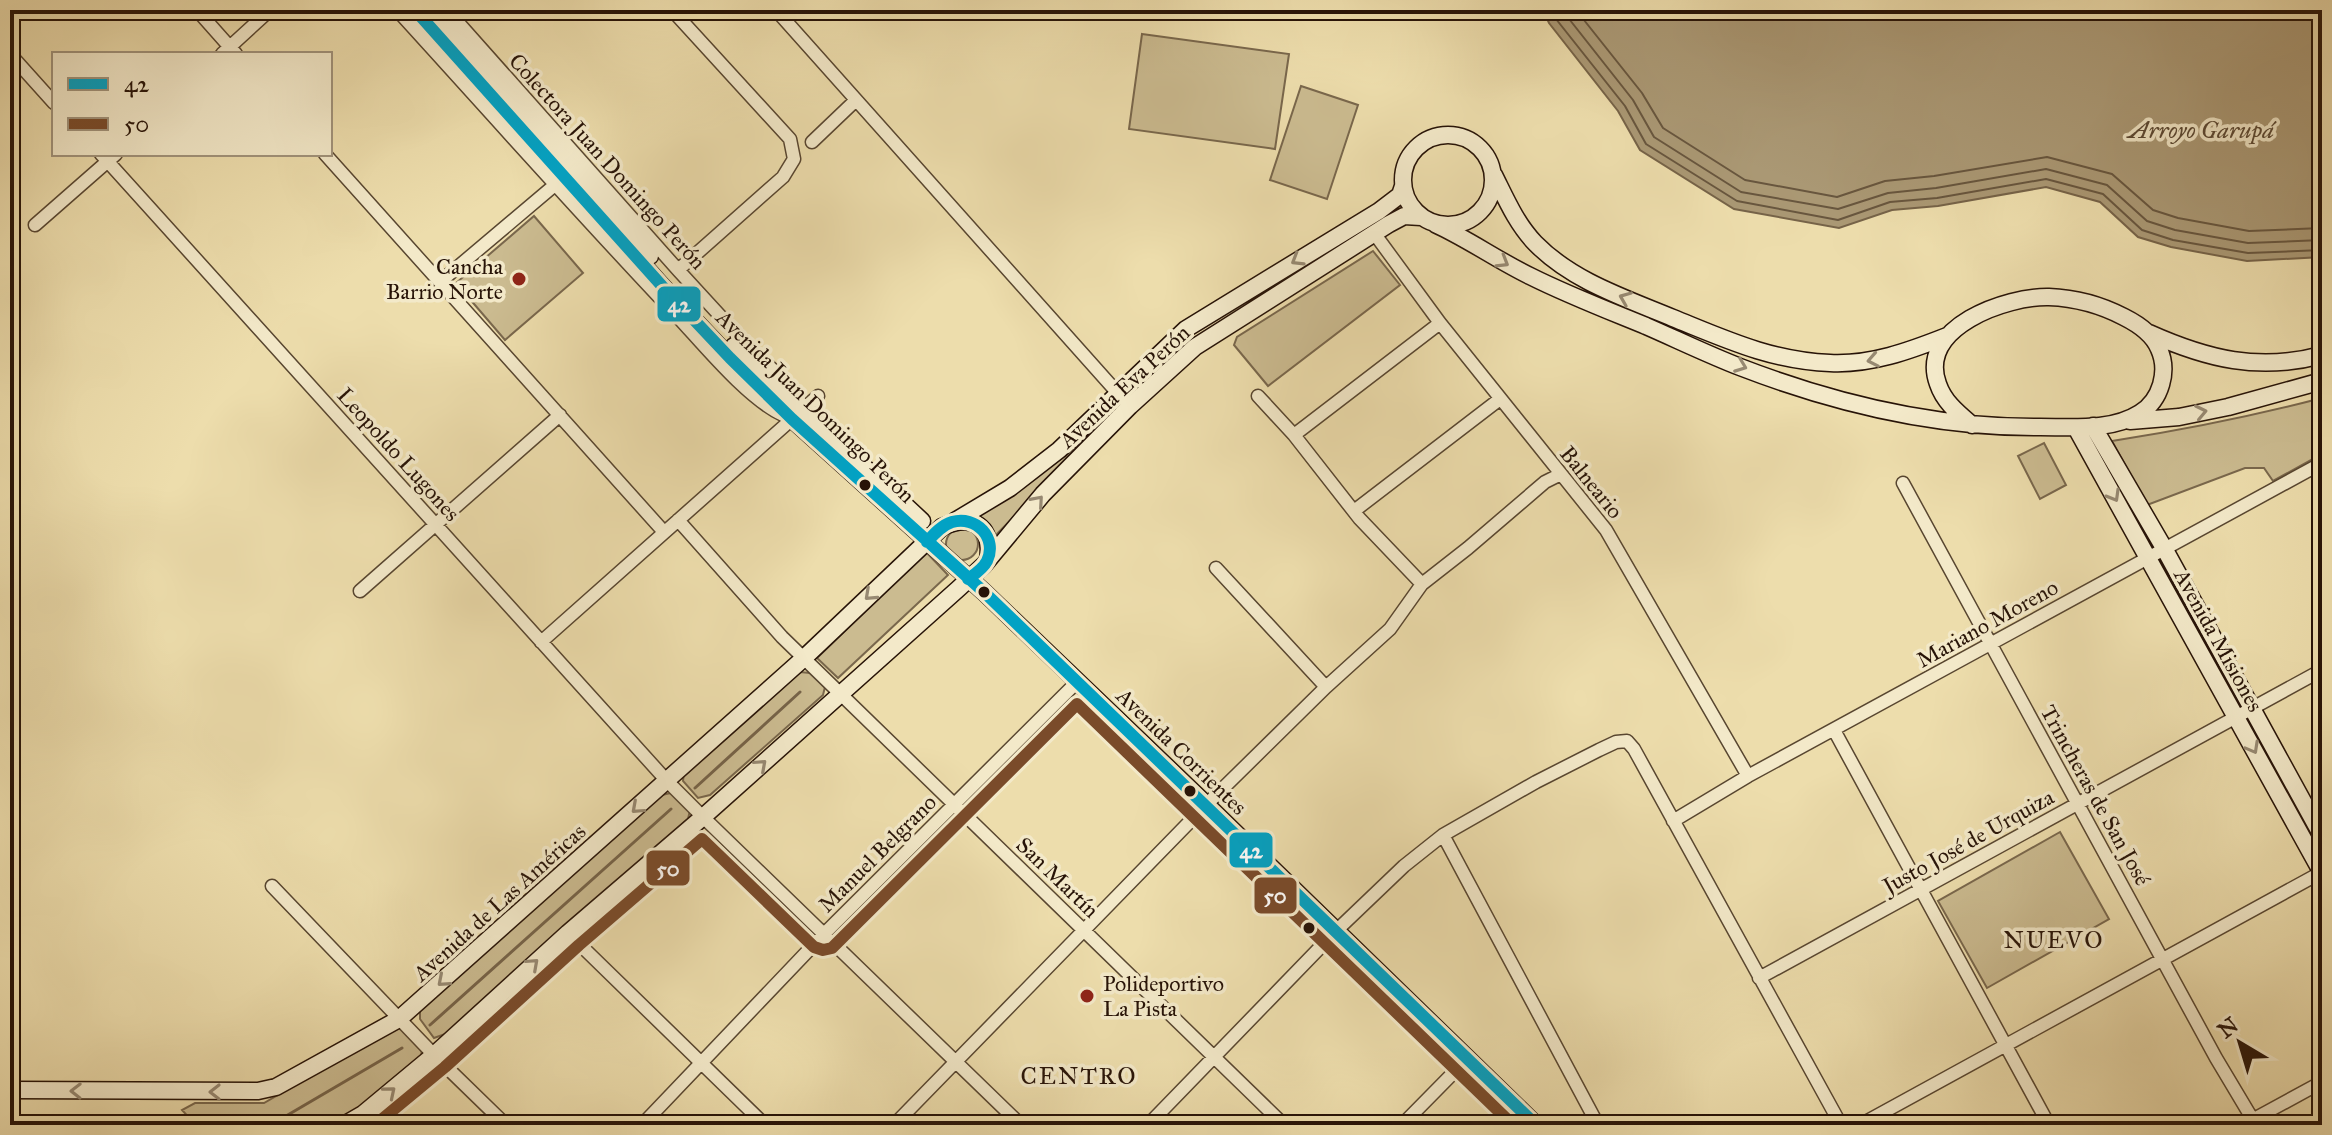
<svg xmlns="http://www.w3.org/2000/svg" width="2332" height="1135" font-family="'IM FELL Great Primer',serif">
  <rect width="100%" height="100%" fill="#edddac"/>
  <filter id="stains"><feTurbulence type="fractalNoise" baseFrequency=".0025" numOctaves="4"/><feColorMatrix values="0 0 0 0 .2 0 0 0 0 .09 0 0 0 0 .02 0 0 0 .5 -.17"/></filter>
  <radialGradient id="worn" r=".72"><stop offset=".6" stop-color="#630" stop-opacity="0"/><stop offset="1" stop-color="#630" stop-opacity=".3"/></radialGradient>
  <path fill="#cbbb90" stroke="#79674c" stroke-width="2" d="M1142,34L1289,54L1275,149L1129,129Z
    M1301,86L1358,105L1327,199L1270,180Z
    M534,216L583,273L505,340L456,283Z
    M1373,251L1400,285L1268,386L1234,345L1237,337Z
    M2322,398V454L2273,481L2264,468H2245L2147,505L2112,441C2183,430 2253,416 2322,398Z
    M1101,417L1106,418V422L993,538L974,517Z
    M2044,443L2066,485L2040,499L2018,456Z
    M946 544a16 16 0 1 1 32 0a16 16 0 1 1-32 0Z
    M926,552L948,575L838,678L817,658Z
    M800,672L810,673L825,687L823,695L710,795L698,798L683,781L684,772Z
    M675,792L691,806L688,819L448,1033L434,1038L420,1019V1009L662,795Z
    M2060,832L2109,919L1987,988L1938,901Z
    M394,1028H405L422,1049L421,1057L350,1116L306,1124L201,1125L192,1121L182,1110L195,1103H264Z"/>
  <path fill="#aa9874" stroke="#766348" stroke-width="2" d="M1543,10H2322V257L2247,261L2171,247L2138,237L2100,202L2046,187L1938,206L1892,210L1839,228L1734,209L1640,150L1618,111L1549,23Z"/>
  <g fill="none" stroke-linecap="round" stroke-linejoin="round">
    <path stroke="#68563e" stroke-width="2" d="M1551,10L1556,19L1625,106L1646,144L1737,201L1838,220L1890,202L1937,198L2046,179L2103,194L2142,230L2173,240L2248,253L2322,250
      M1562,10L1633,100L1654,137L1741,192L1838,209L1888,193L1936,188L2046,169L2107,185L2147,221L2175,230L2248,243L2322,240
      M1576,10L1642,93L1663,128L1745,180L1837,197L1885,181L1934,176L2047,157L2112,174L2153,210L2178,218L2249,231L2322,228"/>
    <path stroke="#766348" stroke-width="3" d="M695,788L800,692
      M430,1025L671,809
      M212,1117L286,1116L402,1048"/>
    <defs>
      <path id="street" d="M197,10L236,54
        M397,10C490,112 582,216 677,316C704,345 748,399 783,415
        M447,10L678,270L746,344L797,393L801,407
        M672,10L790,139L794,159L783,177L678,270
        M776,10L1123,399
        M10,54L54,103
        M222,54L270,10
        M812,142L856,100
        M101,154L667,781L703,817L1021,1125
        M325,154L664,532
        M35,225L116,154
        M1374,233L1440,323L1606,530L1748,776
        M440,282L556,184
        M1258,396L1294,435L1359,518L1422,584
        M1294,435L1440,323
        M1903,483L2216,1058L2256,1125
        M1354,511L1500,399
        M678,520L782,637L1284,1125
        M1216,568L1326,687
        M360,591L560,415
        M541,642L818,396
        M1834,730L2049,1125
        M1673,821L1748,776L2322,463
        M1443,835L1598,1125
        M272,886L434,1055L506,1125
        M568,933L765,1125
        M1759,978L2322,670
        M642,1125L824,934L1077,682
        M894,1125L1206,805L1326,687L1390,629L1422,584L1468,548L1545,482L1561,474
        M1148,1125L1336,931L1404,866L1443,835L1536,782L1599,750L1616,742L1627,741L1634,749L1841,1125
        M1402,1125L1467,1059
        M1860,1125L2322,872
        M2243,1125L2322,1082"/>
      <path id="secondary" d="M415,10L662,286L730,358L792,419L984,592L1215,813L1536,1125
        M431,10L650,256
        M1403 180a45 45 0 1 1 90 0a45 45 0 1 1-90 0Z
        M1494,175C1506,199 1516,223 1535,243C1572,281 1625,298 1673,318C1725,339 1772,361 1830,363C1871,365 1909,351 1947,336
        M1435,224C1468,239 1497,260 1530,276C1568,295 1607,310 1646,326C1678,340 1709,355 1740,367C1836,404 1938,428 2040,427C2073,427 2112,431 2140,413C2161,400 2169,371 2159,349C2153,334 2138,324 2124,317C2101,305 2075,298 2049,297C2007,296 1917,327 1938,384C1944,402 1958,413 1972,425
        M2149,333C2207,359 2259,372 2322,355
        M734,346L922,521
        M2130,421L2179,417L2228,407L2322,381
        M2093,426L2164,548L2322,836
        M2076,428L2322,873
        M955,521L1010,488L1059,450L1186,329L1379,211L1400,195L1403,186
        M10,1090L258,1091L276,1087L399,1019L804,658L942,527C973,513 993,526 988,560
        M344,1125L363,1114L434,1055L568,933L703,817L958,589L984,565L1043,494L1130,406L1195,347L1389,224L1404,216L1421,217"/>
    </defs>
    <use href="#street" stroke="#584630" stroke-width="15"/>
    <use href="#secondary" stroke="#271307" stroke-width="19"/>
    <use href="#street" stroke="#f3e9c9" stroke-width="12"/>
    <use href="#secondary" stroke="#f3e9c9" stroke-width="16"/>
    <defs>
      <path id="bus-1" d="M415,10L662,286L730,358L792,419L984,592L1536,1125
        M927,542C934,534 942,525 952,522C976,515 998,538 987,561C983,569 975,574 968,579"/>
      <path id="bus-2" d="M375,1125L445,1067L579,945L702,839L814,947L823,950L832,948L1077,704L1513,1125"/>
    </defs>
    <use href="#bus-1" stroke="#f3e9c9" stroke-width="18"/>
    <use href="#bus-2" stroke="#f3e9c9" stroke-width="18"/>
    <use href="#bus-1" stroke="#02a2c4" stroke-width="12"/>
    <use href="#bus-2" stroke="#7a4b2a" stroke-width="12"/>
  </g>
  <defs><path id="oneway-chevron" d="M-2-3.5L2.5 0L-2 3.5" fill="none" stroke-width="1.6" stroke-linecap="round" stroke-linejoin="round" transform="scale(2)"/></defs>
  <g stroke="#978972">
    <use href="#oneway-chevron" transform="translate(1297 260) rotate(149)"/>
    <use href="#oneway-chevron" transform="translate(1503 262) rotate(31)"/>
    <use href="#oneway-chevron" transform="translate(1625 298) rotate(-158)"/>
    <use href="#oneway-chevron" transform="translate(1873 360) rotate(169)"/>
    <use href="#oneway-chevron" transform="translate(1741 366) rotate(21)"/>
    <use href="#oneway-chevron" transform="translate(2201 412) rotate(-12)"/>
    <use href="#oneway-chevron" transform="translate(2114 496) rotate(60)"/>
    <use href="#oneway-chevron" transform="translate(1038 501) rotate(-49)"/>
    <use href="#oneway-chevron" transform="translate(870 595) rotate(137)"/>
    <use href="#oneway-chevron" transform="translate(2253 748) rotate(61)"/>
    <use href="#oneway-chevron" transform="translate(761 765) rotate(-42)"/>
    <use href="#oneway-chevron" transform="translate(637 808) rotate(138)"/>
    <use href="#oneway-chevron" transform="translate(533 964) rotate(-42)"/>
    <use href="#oneway-chevron" transform="translate(443 981) rotate(139)"/>
    <use href="#oneway-chevron" transform="translate(76 1091) rotate(-179)"/>
    <use href="#oneway-chevron" transform="translate(215 1092) rotate(180)"/>
    <use href="#oneway-chevron" transform="translate(390 1092) rotate(-40)"/>
  </g>
  <g fill="#8f2418" stroke="#f3e9c9" stroke-width="3">
    <circle cx="519" cy="279" r="8"/>
    <circle cx="1087" cy="996" r="8"/>
  </g>
  <g fill="#271307" stroke="#f3e9c9" stroke-width="3">
    <circle cx="865" cy="485" r="7"/>
    <circle cx="984" cy="592" r="7"/>
    <circle cx="1190" cy="791" r="7"/>
    <circle cx="1309" cy="928" r="7"/>
  </g>
  <g text-anchor="middle" stroke-width="7" stroke-linejoin="round" paint-order="stroke">
    <g font-size="22" fill="#271307" stroke="#f3e9c9">
      <text transform="translate(608 161) rotate(48)" y="8">Colectora Juan Domingo Perón</text>
      <text transform="translate(1124 386) rotate(-43)" y="8">Avenida Eva Perón</text>
      <text transform="translate(816 406) rotate(44)" y="8">Avenida Juan Domingo Perón</text>
      <text transform="translate(399 454) rotate(48)" y="8">Leopoldo Lugones</text>
      <text transform="translate(1592 482) rotate(51)" y="8">Balneario</text>
      <text transform="translate(1987 623) rotate(-29)" y="8">Mariano Moreno</text>
      <text transform="translate(2219 640) rotate(61)" y="8">Avenida Misiones</text>
      <text transform="translate(1182 751) rotate(44)" y="8">Avenida Corrientes</text>
      <text transform="translate(2096 795) rotate(61)" y="8">Trincheras de San José</text>
      <text transform="translate(1968 841) rotate(-29)" y="8">Justo José de Urquiza</text>
      <text transform="translate(877 853) rotate(-45)" y="8">Manuel Belgrano</text>
      <text transform="translate(1058 877) rotate(44)" y="8">San Martín</text>
      <text transform="translate(499 902) rotate(-42)" y="8">Avenida de Las Américas</text>
    </g>
    <g font-size="22" fill="#271307" stroke="#f3e9c9" text-anchor="end">
      <text x="503" y="274">Cancha<tspan x="503" dy="25">Barrio Norte</tspan></text>
      <text x="1103" y="991" text-anchor="start">Polideportivo<tspan x="1103" dy="25">La Pista</tspan></text>
    </g>
    <g font-size="24" font-style="italic" fill="#5b4833" stroke="#f3e9c9">
      <text x="2201" y="138">Arroyo Garupá</text>
    </g>
    <g font-size="24" letter-spacing="2" fill="#271307" stroke="#f3e9c9">
      <text x="2054" y="948">NUEVO</text>
      <text x="1079" y="1084">CENTRO</text>
    </g>
  </g>
  <g stroke="#f3e9c9" stroke-width="3">
    <rect x="656" y="285" width="46" height="38" rx="8" fill="#02a2c4"/>
    <rect x="1228" y="831" width="46" height="38" rx="8" fill="#02a2c4"/>
    <rect x="645" y="849" width="46" height="38" rx="8" fill="#7a4b2a"/>
    <rect x="1253" y="876" width="45" height="39" rx="8" fill="#7a4b2a"/>
  </g>
  <g font-size="22" text-anchor="middle" font-weight="bold" fill="#fff">
    <text x="679" y="312">42</text>
    <text x="1251" y="858">42</text>
    <text x="668" y="876">50</text>
    <text x="1275" y="903">50</text>
  </g>
  <rect width="2332" height="1135" fill="none" stroke="#edddac" stroke-width="40"/>
  <rect x="12" y="12" width="2308" height="1111" fill="none" stroke="#271307" stroke-width="4"/>
  <rect x="20" y="20" width="2292" height="1095" fill="none" stroke="#271307" stroke-width="2"/>
  <rect x="52" y="52" width="280" height="104" fill="#f3e9c9" stroke="#a1937b" stroke-width="2"/>
  <rect x="68" y="78" width="40" height="12" fill="#02a2c4" stroke="#a1937b" stroke-width="2"/>
  <text x="124" y="92" font-size="24" fill="#271307">42</text>
  <rect x="68" y="118" width="40" height="12" fill="#7a4b2a" stroke="#a1937b" stroke-width="2"/>
  <text x="124" y="132" font-size="24" fill="#271307">50</text>
  <g transform="translate(2240 1043) rotate(322)" stroke="#f3e9c9" stroke-width="6" paint-order="stroke">
  <path d="M0-6L14 30L0 20L-14 30Z" fill="#271307"/>
  <text y="-12" font-size="22" font-weight="bold" text-anchor="middle" fill="#271307">N</text>
  </g>
  <rect width="100%" height="100%" filter="url(#stains)"/>
  <rect width="100%" height="100%" fill="url(#worn)"/>
</svg>
